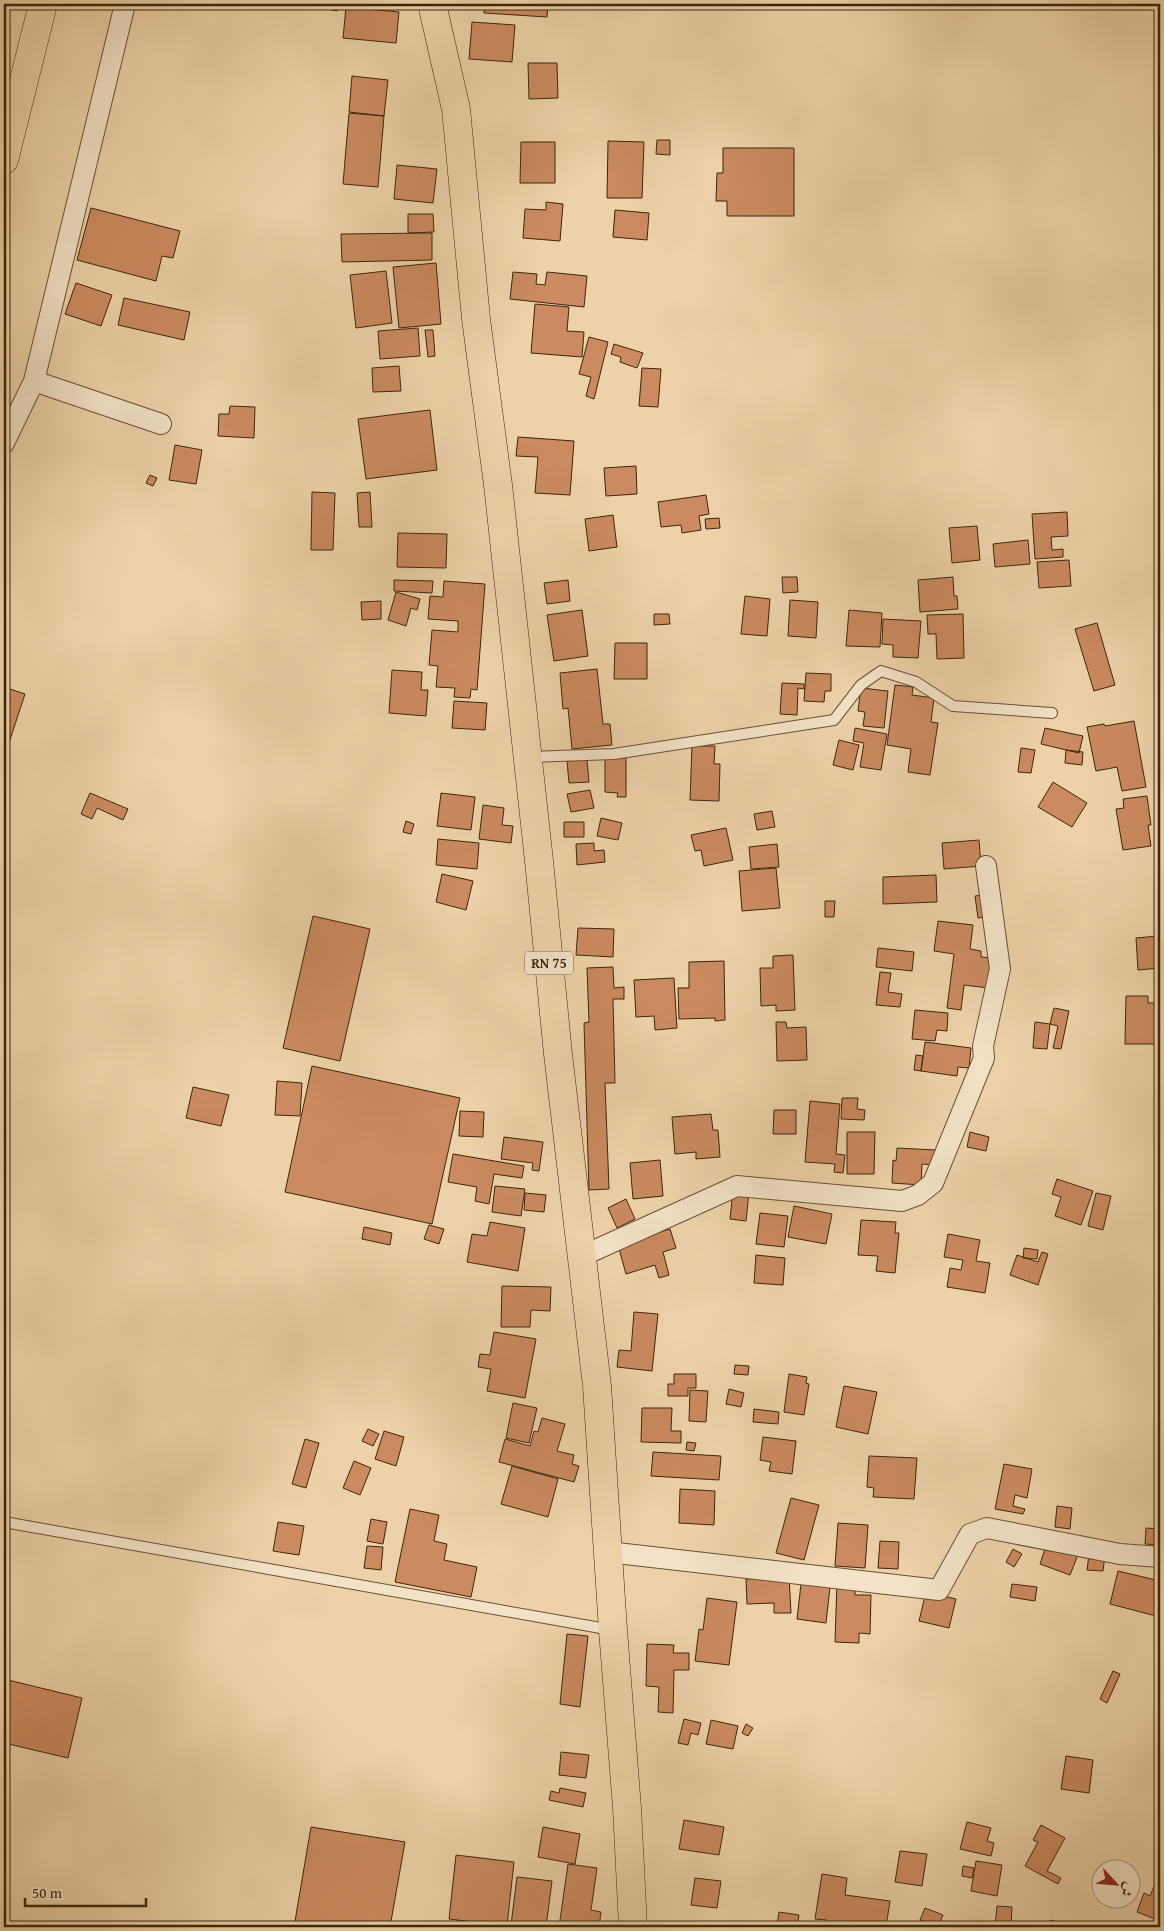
<svg xmlns="http://www.w3.org/2000/svg" width="1164" height="1931" font-family="'Gentium Book Plus',Amiri,serif">
  <rect width="100%" height="100%" fill="#edd2a9"/>
  <filter id="stains"><feTurbulence type="fractalNoise" baseFrequency=".004" numOctaves="4"/><feColorMatrix values="0 0 0 0 .2 0 0 0 0 .09 0 0 0 0 .02 0 0 0 .5 -.17"/></filter>
  <radialGradient id="worn" r=".72"><stop offset=".6" stop-color="#630" stop-opacity="0"/><stop offset="1" stop-color="#630" stop-opacity=".3"/></radialGradient>
  <path fill="#cb8a5f" stroke="#3e250c" d="M319,4H338L337,11L318,7Z
    M484,4H548L547,17L484,13Z
    M346,7L399,12L396,43L343,38Z
    M472,22L515,25L512,62L469,59Z
    M528,63H557L558,98L529,99Z
    M352,76L388,80L384,116L349,112Z
    M349,113L384,116L378,187L343,184Z
    M657,140H670V155L656,154Z
    M608,141L644,142L642,198H607Z
    M521,142H555V183H520Z
    M723,148H794V216H727V201H716L717,173H723Z
    M397,165L437,169L433,203L394,199Z
    M546,202L563,204L560,241L523,238L525,209L546,210Z
    M91,208L180,231L173,258L162,256L156,281L77,260Z
    M615,210L649,213L647,240L613,237Z
    M408,214H433L434,232L408,233Z
    M432,233V260L342,262L341,234Z
    M436,263L441,324L399,328L393,267Z
    M386,271L392,323L356,328L350,275Z
    M513,272L537,274L536,284L545,285L547,272L587,276L584,307L510,299Z
    M76,283L112,295L101,326L65,314Z
    M124,298L190,312L184,340L118,325Z
    M535,304L569,307L567,331L584,332L582,357L531,353Z
    M418,328L420,356L380,359L378,331Z
    M425,330H433L435,356L428,357Z
    M589,337L608,342L594,399L586,396L591,377L579,374Z
    M614,344L643,353L637,368L620,362L621,357L611,354Z
    M399,366L401,391L373,392L372,368Z
    M642,368L661,369L658,407L639,406Z
    M230,406L255,407L254,438L218,436L219,414H229Z
    M430,410L437,470L366,479L358,419Z
    M518,437L574,441L570,495L535,493L538,457L516,456Z
    M175,445L202,450L196,484L169,480Z
    M636,466L637,494L606,496L604,468Z
    M150,475L157,478L153,486L146,483Z
    M312,492L335,493L333,550H311Z
    M370,492L372,527H359L357,493Z
    M706,495L709,514L699,516L701,530L682,533L681,525L661,527L658,502Z
    M1067,512L1068,536L1051,537L1052,550L1063,549V557L1035,559L1032,514Z
    M613,515L617,547L589,551L585,519Z
    M719,518L720,528L706,529L705,519Z
    M977,526L980,560L952,563L949,528Z
    M398,533L447,534L446,568L397,567Z
    M1028,540L1030,564L995,567L993,544Z
    M1069,560L1071,586L1039,588L1037,562Z
    M782,577H797L798,592L783,593Z
    M953,577L954,596H957L958,609L920,612L918,580Z
    M394,580L433,581L432,593L394,591Z
    M568,580L570,601L547,604L544,583Z
    M444,581L485,584L477,690L471,689L470,698L454,697L455,688L436,687L438,666L429,665L432,630L458,632V621L428,619L430,596L443,597Z
    M396,592L420,599L417,610L411,608L406,626L388,620Z
    M745,596L770,599L767,636L741,634Z
    M790,600L818,602L816,638L788,636Z
    M381,601V619L362,620L361,602Z
    M582,610L588,656L554,661L547,615Z
    M849,610L882,613L880,647L846,646Z
    M654,614H669L670,624L654,625Z
    M963,614L964,658L937,659L936,634H928L927,615Z
    M883,619L921,621L918,658L893,657V645L882,644Z
    M1097,623L1115,685L1094,691L1075,629Z
    M615,643H647V679H614Z
    M597,669L603,724H610L612,745L572,749L568,708L563,709L560,673Z
    M392,670L422,672L421,690H428L426,716L389,713Z
    M806,673L831,674V691H825L824,702L804,701Z
    M782,683L804,684V689L798,688L797,715L780,714Z
    M895,685L913,687L912,695L934,698L931,722L938,723L930,775L908,772L911,749L887,745Z
    M4,687L25,694L4,758Z
    M861,688L888,691L884,728L863,726L865,712L858,711Z
    M454,701L487,703L485,730L452,728Z
    M1134,721L1146,787L1122,791L1117,767L1096,771L1087,727L1104,724L1105,726Z
    M855,728L887,734L881,770L860,767L864,743L853,741Z
    M1045,728L1083,736L1079,753L1041,744Z
    M839,740L859,745L853,770L833,765Z
    M692,746H715L714,764H720L719,801L690,800Z
    M1021,748L1035,750L1031,773L1018,772Z
    M1066,750L1083,752L1082,765L1065,763Z
    M605,758H626V797H617L618,793L605,792Z
    M587,760L589,782L569,783L567,761Z
    M1053,782L1087,803L1072,827L1038,807Z
    M590,790L594,808L571,812L567,794Z
    M90,793L128,809L123,820L97,808L92,819L81,814Z
    M441,793L475,797L471,830L437,826Z
    M1147,796L1151,825H1148L1151,846L1123,850L1116,809L1124,808L1123,799Z
    M483,805L504,808L502,825L513,826L511,843L479,839Z
    M772,811L775,827L757,830L754,814Z
    M601,818L622,823L618,840L597,836Z
    M406,821L414,824L411,834L403,832Z
    M564,822H584V837H564Z
    M726,828L733,860L704,866L701,850L695,851L691,835Z
    M438,839L479,843L477,869L436,865Z
    M979,840L981,866L944,869L942,843Z
    M594,843V851L604,850L605,862L577,865L576,844Z
    M777,844L779,867L751,869L749,847Z
    M776,868L780,908L742,911L739,871Z
    M442,874L473,881L466,910L436,902Z
    M936,875L937,902L883,904V877Z
    M989,894L992,916L978,918L975,896Z
    M825,901H835L834,917H825Z
    M313,916L370,929L340,1061L283,1048Z
    M938,921L973,925L970,949L981,951V957L993,958L989,988L964,985L961,1010L947,1008L954,954L934,951Z
    M578,928L614,929L613,957L576,955Z
    M1158,936L1160,968L1138,970L1136,938Z
    M878,948L914,952L912,971L876,967Z
    M793,955L795,1010L776,1011V1005L761,1006L760,968H773V956Z
    M724,961L725,1020L715,1021V1018L679,1019L678,988H689V962Z
    M613,967L614,988L624,987V999H613L615,1083H605L609,1189L589,1190L584,1023L589,1022L587,968Z
    M880,972L891,973L888,992L902,994L900,1007L876,1005Z
    M674,978L677,1028L655,1030L654,1016L636,1017L634,980Z
    M1126,996H1148V1003H1159L1160,1044H1125Z
    M1054,1008L1069,1011L1061,1049L1053,1048L1058,1026L1050,1024Z
    M915,1010L948,1013L947,1031L937,1030L935,1041L912,1039Z
    M776,1022H786L787,1028L806,1027L807,1060L777,1061Z
    M1035,1022L1050,1024L1047,1049L1033,1048Z
    M925,1042L971,1048L969,1068L958,1067L957,1076L921,1071Z
    M916,1055L923,1056L921,1071L914,1070Z
    M312,1066L460,1098L432,1224L285,1192Z
    M277,1081L302,1083L300,1116L275,1115Z
    M193,1087L229,1095L221,1126L186,1118Z
    M842,1098H858L857,1109L865,1110L864,1120L841,1119Z
    M810,1101L840,1104L836,1154L845,1155L843,1173L834,1172L835,1164L805,1162Z
    M774,1110H796V1134H773Z
    M460,1111L484,1112L483,1137L459,1136Z
    M711,1114L713,1130H718L720,1157L696,1159V1152L675,1154L672,1117Z
    M847,1132H875L874,1174H847Z
    M970,1132L989,1137L986,1151L967,1147Z
    M504,1137L543,1142L539,1171L532,1170L533,1163L501,1159Z
    M897,1148L935,1150L934,1165L922,1164L921,1185L892,1183L893,1160L896,1161Z
    M453,1154L524,1166L522,1178L494,1174L489,1204L475,1201L477,1187L448,1182Z
    M660,1160L663,1196L633,1199L630,1163Z
    M1057,1179L1093,1191L1081,1225L1055,1216L1061,1197L1052,1194Z
    M495,1186L525,1189L521,1216L492,1212Z
    M733,1190L749,1192L746,1221L730,1219Z
    M525,1193L546,1195L544,1212L524,1210Z
    M1096,1193L1111,1196L1103,1230L1088,1226Z
    M626,1199L635,1219L617,1228L608,1208Z
    M794,1206L832,1214L826,1244L788,1237Z
    M760,1213L788,1216L784,1247L756,1244Z
    M861,1220L896,1222L895,1233H899L895,1273L876,1271L878,1256L858,1255Z
    M490,1222L525,1228L518,1271L467,1262L472,1234L487,1236Z
    M429,1225L444,1229L439,1244L424,1239Z
    M364,1227L392,1233L390,1245L362,1239Z
    M670,1229L676,1248L663,1252L669,1275L659,1278L655,1265L626,1274L618,1245Z
    M948,1234L980,1240L976,1261L990,1263L985,1293L947,1287L950,1268L961,1270L963,1260L944,1257Z
    M1024,1248L1038,1250L1037,1259L1023,1258Z
    M1042,1252L1048,1254L1038,1285L1010,1275L1017,1255L1038,1262Z
    M756,1255L785,1258L783,1285L754,1283Z
    M502,1286L551,1287L550,1311L531,1310L530,1327H501Z
    M634,1312L658,1314L652,1371L617,1367L619,1350L631,1351Z
    M494,1332L536,1339L525,1398L487,1391L491,1369L478,1367L480,1354L490,1355Z
    M735,1365L749,1366L748,1375L734,1374Z
    M674,1374H696V1388H688V1396H668V1384H674Z
    M789,1374L807,1377L806,1383L809,1384L804,1415L784,1412Z
    M844,1386L877,1392L868,1434L836,1427Z
    M729,1389L744,1393L741,1407L726,1404Z
    M690,1390L708,1391L706,1422L689,1421Z
    M513,1403L537,1408L529,1443L506,1438Z
    M642,1408H672L671,1431H681V1443L641,1442Z
    M754,1409L779,1412L778,1424L753,1422Z
    M542,1418L565,1424L557,1451L574,1455L572,1464L579,1466L574,1482L499,1462L505,1439L530,1446L534,1431L538,1432Z
    M368,1429L379,1434L373,1446L362,1441Z
    M384,1431L404,1437L396,1466L375,1459Z
    M763,1437L796,1441L792,1474L769,1471L771,1462L760,1460Z
    M305,1439L319,1443L306,1488L292,1484Z
    M687,1442L696,1443L694,1451L686,1450Z
    M653,1452L721,1456L719,1480L651,1476Z
    M869,1456L917,1458L914,1499L873,1497L874,1488L867,1487Z
    M354,1461L371,1468L360,1495L343,1488Z
    M1004,1464L1032,1469L1027,1498L1015,1495L1013,1506L1025,1509L1023,1514L995,1509Z
    M512,1466L558,1479L548,1517L501,1504Z
    M680,1489L715,1491L714,1525L679,1523Z
    M791,1498L819,1505L804,1560L776,1553Z
    M1057,1506L1072,1508L1070,1529L1055,1527Z
    M410,1509L439,1515L434,1541L447,1544L444,1560L477,1567L471,1597L395,1582Z
    M371,1519L387,1522L383,1544L367,1541Z
    M278,1522L304,1526L299,1555L273,1551Z
    M838,1523L868,1525L865,1568L835,1566Z
    M1146,1528L1160,1529V1545L1145,1544Z
    M1048,1540L1079,1552L1070,1575L1040,1564Z
    M880,1541L899,1542L898,1569L878,1568Z
    M367,1546L383,1547L381,1570L364,1568Z
    M1013,1549L1022,1554L1014,1567L1006,1562Z
    M1089,1554L1105,1555L1103,1571L1087,1570Z
    M1118,1571L1160,1581V1617L1110,1604Z
    M789,1576L791,1613H774V1603L747,1604L746,1579Z
    M837,1582L855,1583V1595H871L870,1634L859,1633V1643L835,1642Z
    M801,1584L830,1587L826,1623L797,1619Z
    M1012,1584L1037,1587L1035,1601L1010,1597Z
    M926,1592L956,1599L949,1628L919,1621Z
    M707,1598L737,1602L729,1665L695,1661L699,1629L703,1630Z
    M567,1634L588,1636L580,1707L560,1704Z
    M647,1644L674,1645L673,1653H689V1670H674L673,1713L658,1712L659,1687L646,1686Z
    M1113,1671L1120,1674L1107,1703L1100,1699Z
    M4,1679L82,1698L68,1758L4,1743Z
    M684,1719L701,1723L698,1735L691,1733L688,1745L678,1743Z
    M711,1720L738,1726L733,1749L706,1744Z
    M746,1724L753,1728L748,1736L742,1733Z
    M561,1752L589,1755L586,1778L559,1775Z
    M1066,1756L1093,1760L1089,1793L1061,1789Z
    M560,1788L586,1793L583,1807L549,1800L551,1791L559,1793Z
    M684,1820L724,1827L719,1855L679,1849Z
    M967,1822L991,1828L987,1841L994,1843L991,1856L960,1849Z
    M1041,1825L1065,1838L1047,1871L1061,1878L1058,1884L1025,1866L1038,1842L1033,1840Z
    M311,1827L405,1842L390,1927H294Z
    M543,1827L580,1834L575,1864L538,1857Z
    M900,1851L927,1854L922,1886L895,1882Z
    M456,1855L514,1862L507,1926L449,1919Z
    M976,1861L1002,1865L997,1896L971,1891Z
    M568,1864L597,1868L591,1910L601,1912L599,1927H559Z
    M963,1866L974,1868L972,1878L962,1876Z
    M822,1874L847,1878L845,1895L890,1901L886,1927H823L824,1922H827V1920L815,1919Z
    M517,1877L552,1881L546,1927L511,1925Z
    M695,1878L721,1881L717,1908L691,1905Z
    M1157,1879L1160,1880V1921L1137,1912L1144,1893L1150,1896Z
    M997,1906L1012,1907L1011,1927H995Z
    M925,1908L943,1915L938,1927L920,1920Z
    M779,1912L799,1915L797,1927H777Z
    M1050,1920L1078,1927H1049Z"/>
  <g fill="none" stroke-linecap="round" stroke-linejoin="round">
    <defs>
      <path id="lane" d="M530,757L614,754L834,720L861,685L881,671L916,682L953,706L1052,713
        M4,1522L612,1630"/>
      <path id="street" d="M34,381L161,424
        M4,443L34,381L125,4
        M582,1256L737,1186L902,1201L918,1195L933,1183L984,1058L983,1046L1000,969L986,866
        M608,1552L939,1590L970,1534L987,1528L1120,1554L1160,1557"/>
      <path id="primary" d="M432,4L456,109L476,319L498,485L539,861L558,1054L597,1386L613,1630L627,1808L633,1927
        M4,160L43,4"/>
    </defs>
    <use href="#lane" stroke="#6a5033" stroke-width="12"/>
    <use href="#street" stroke="#6a5033" stroke-width="22"/>
    <use href="#primary" stroke="#3e250c" stroke-width="29"/>
    <use href="#lane" stroke="#f3e2c7" stroke-width="10"/>
    <use href="#street" stroke="#f3e2c7" stroke-width="20"/>
    <use href="#primary" stroke="#edd2a9" stroke-width="28"/>
  </g>
  <g text-anchor="middle" stroke-width="4" stroke-linejoin="round" paint-order="stroke">
    <rect fill="#f3e2c7" stroke="#745e44" stroke-width="1" x="525" y="951.5" width="48" height="23" rx="4"/>
    <g font-size="14" font-weight="bold" fill="#3e250c">
      <text x="549" y="968">RN 75</text>
    </g>
  </g>
  <rect width="1164" height="1931" fill="none" stroke="#edd2a9" stroke-width="20"/>
  <rect x="5" y="5" width="1154" height="1921" fill="none" stroke="#3e250c" stroke-width="2.5"/>
  <rect x="10" y="10" width="1144" height="1911" fill="none" stroke="#3e250c"/>
  <g transform="translate(1116 1884) rotate(116)"><circle r="24" fill="#f3e2c7" stroke="#ab967c"/>
  <path d="M0-4L9 19L0 12L-9 19Z" fill="#8f2418"/>
  <text y="-8" font-size="14" font-weight="bold" text-anchor="middle" fill="#3e250c">ش</text>
  </g>
  <path d="M25 1898v8h121v-8" fill="none" stroke="#3e250c" stroke-width="2.5"/>
  <text x="32" y="1898" font-size="15" fill="#3e250c" stroke="#f3e2c7" stroke-width="4" paint-order="stroke">50 m</text>
  <rect width="100%" height="100%" filter="url(#stains)"/>
  <rect width="100%" height="100%" fill="url(#worn)"/>
</svg>
